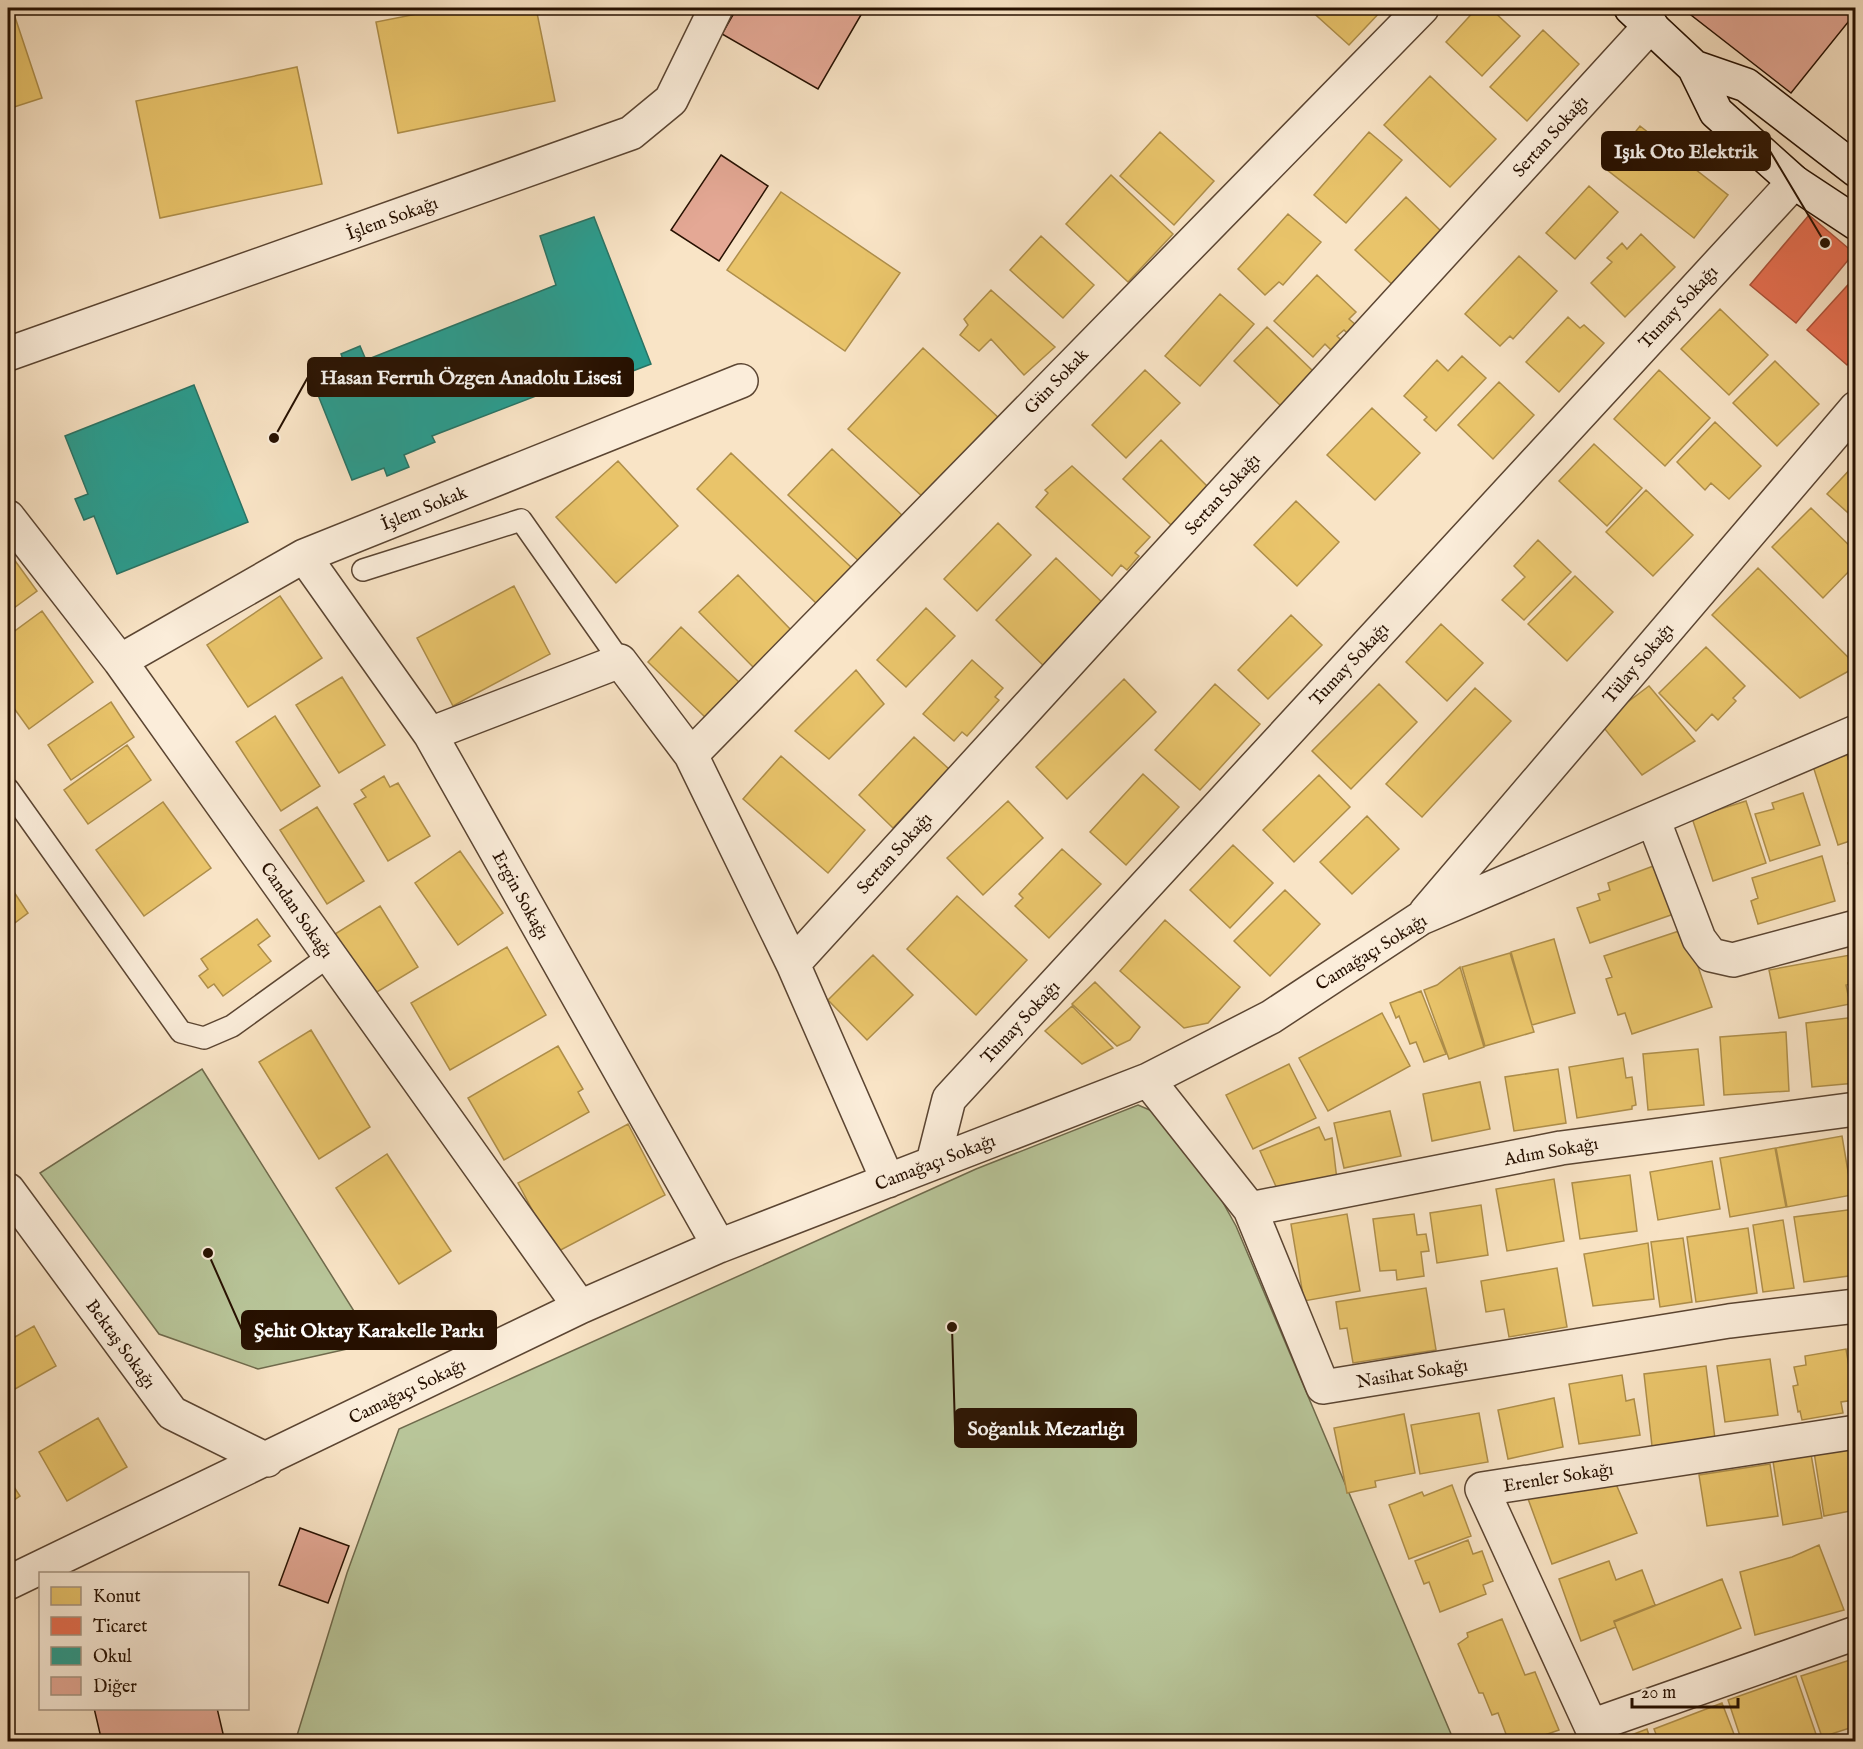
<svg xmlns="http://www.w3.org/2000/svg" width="1863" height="1749" font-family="'IM FELL English',serif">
  <rect width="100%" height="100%" fill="#f9e4c6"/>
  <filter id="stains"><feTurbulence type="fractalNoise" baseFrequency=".00333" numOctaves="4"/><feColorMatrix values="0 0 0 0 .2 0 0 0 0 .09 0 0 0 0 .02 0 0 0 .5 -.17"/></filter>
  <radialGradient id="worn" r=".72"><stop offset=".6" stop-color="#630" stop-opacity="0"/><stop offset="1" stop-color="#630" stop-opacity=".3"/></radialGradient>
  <path fill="#b8c599" stroke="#6f6a4c" stroke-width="1.5" d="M202,1069L374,1343L258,1369L159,1334L40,1173Z
    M1138,1105L1178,1122L1236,1226L1454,1741L295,1742L347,1573L399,1429L976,1169Z"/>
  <path fill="#e9c46a" stroke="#ae8e4a" stroke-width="1.5" d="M8,8H12L42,98L8,109Z
    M447,8H536L555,101L398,133L376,22Z
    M1308,8H1384L1349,45Z
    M1477,8H1490L1520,36L1482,76L1446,42Z
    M1543,30L1579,64L1527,121L1490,87Z
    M297,67L322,184L160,218L136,101Z
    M1430,76L1496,139L1450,187L1384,125Z
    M1640,126L1728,195L1694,238L1606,169Z
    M1160,132L1214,181L1174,225L1120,176Z
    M1369,132L1402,160L1346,223L1314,195Z
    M1111,175L1173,234L1128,282L1066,224Z
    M1589,186L1618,212L1575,259L1546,233Z
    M781,192L900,273L845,351L727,270Z
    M1406,197L1445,235L1395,287L1355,250Z
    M1288,214L1321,242L1283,285L1279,282L1265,295L1238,269Z
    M1641,234L1675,267L1625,317L1591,283L1612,262L1607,258L1622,243L1627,249Z
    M1041,236L1094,285L1063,318L1010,270Z
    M1519,256L1557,291L1513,339L1510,336L1500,346L1465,314Z
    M1317,275L1356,312L1349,319L1356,325L1348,334L1344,330L1337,336L1342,341L1332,351L1325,344L1313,357L1274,321Z
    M991,290L1055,347L1024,375L991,339L979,351L960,335L968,325L964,319Z
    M1220,294L1254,324L1200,386L1165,356Z
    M1720,309L1768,355L1729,395L1681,349Z
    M1568,317L1580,328L1584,325L1604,343L1559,392L1526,362Z
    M1267,327L1314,372L1281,406L1234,361Z
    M923,348L999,418L924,498L848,429Z
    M1462,356L1486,378L1436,431L1424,420L1427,417L1404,396L1437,360L1448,371Z
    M1775,361L1819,404L1777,446L1733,403Z
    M1145,370L1180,403L1126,458L1092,425Z
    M1659,370L1710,418L1665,466L1614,419Z
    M1499,382L1534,415L1493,459L1458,425Z
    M1372,408L1420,453L1375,500L1327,455Z
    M1715,422L1761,466L1729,499L1711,483L1705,490L1677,462Z
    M1161,440L1208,487L1171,525L1123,479Z
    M1594,444L1642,488L1607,526L1559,481Z
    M832,449L905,518L862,564L788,495Z
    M731,453L852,568L817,604L697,489Z
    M618,461L678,526L616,583L556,517Z
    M1856,463V520L1827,494Z
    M1072,466L1150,537L1135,553L1139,556L1127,570L1121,565L1112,576L1036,507L1048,493L1045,490Z
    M1646,490L1693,535L1653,576L1606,532Z
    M1296,501L1339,542L1297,586L1254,545Z
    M1811,508L1856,552V564L1823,598L1772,547Z
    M998,523L1031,555L977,611L944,579Z
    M1538,540L1571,572L1524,620L1502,600L1525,577L1514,566Z
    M8,551L37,591L14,608L11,603L8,605Z
    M1056,558L1107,607L1047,669L996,620Z
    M1758,568L1856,665V667L1800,698L1712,615Z
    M738,575L792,631L754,668L699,612Z
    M1575,576L1613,612L1567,661L1528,624Z
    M514,586L550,654L453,706L417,638Z
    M280,596L322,658L248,707L207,645Z
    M926,608L955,636L906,687L877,660Z
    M42,611L93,682L29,729L8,700V636Z
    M1291,615L1322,645L1268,699L1238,670Z
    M1441,624L1483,663L1447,701L1406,662Z
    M681,627L740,683L706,718L648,662Z
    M1706,647L1745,686L1733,698L1736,701L1718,720L1712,714L1696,731L1659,693Z
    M972,660L1003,688L995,697L999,700L967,736L962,732L954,741L923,714Z
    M856,670L884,704L829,759L795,731Z
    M342,677L385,745L339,773L296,705Z
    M1124,679L1156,712L1067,799L1036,767Z
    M1215,684L1260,724L1200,790L1155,750Z
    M1379,684L1417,722L1351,789L1312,751Z
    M1649,686L1695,741L1642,775L1600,723Z
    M1475,688L1511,721L1422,817L1386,784Z
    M111,702L134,737L71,780L48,745Z
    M275,716L320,786L281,811L236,742Z
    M914,737L949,769L893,828L859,795Z
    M127,745L151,780L88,824L64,790Z
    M1847,755L1856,783V839L1838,845L1813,766Z
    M781,756L865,830L828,873L743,799Z
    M1143,774L1179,807L1126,865L1090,832Z
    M1319,775L1350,807L1294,862L1263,830Z
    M384,776L390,787L398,783L430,836L388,861L354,804L366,797L361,790Z
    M1803,793L1820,845L1770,861L1755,814L1774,809L1772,803Z
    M1008,801L1043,838L983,895L947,858Z
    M1746,801L1766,863L1713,881L1692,818Z
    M163,802L211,868L144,916L96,850Z
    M317,807L364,881L327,904L280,830Z
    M1367,816L1399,849L1352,894L1320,862Z
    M1233,845L1273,883L1230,928L1190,890Z
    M1062,849L1101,884L1049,938L1015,906L1023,898L1019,894Z
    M460,851L503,913L458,945L415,883Z
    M1822,856L1835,901L1758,924L1751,901L1758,898L1752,878Z
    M1856,861V888L1848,863Z
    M1656,865L1674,914L1590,943L1577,908L1600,900L1598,894L1610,890L1608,883Z
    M8,883L28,913L8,928Z
    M1285,890L1320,924L1270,976L1234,941Z
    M957,896L1027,960L976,1015L907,949Z
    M380,906L418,967L372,995L335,934Z
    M257,919L270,936L258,945L271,961L223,996L214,984L208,988L199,976L208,969L201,959Z
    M1165,920L1240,987L1208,1023L1184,1028L1120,971Z
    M1685,929L1712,1007L1632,1034L1625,1013L1618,1015L1606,979L1612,977L1604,956Z
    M1554,939L1575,1013L1532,1025L1511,952Z
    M507,947L546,1015L450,1070L411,1003Z
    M1510,953L1534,1032L1485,1046L1462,967Z
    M873,955L913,995L867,1040L828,1000Z
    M1850,955L1856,983L1846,985L1850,1004L1779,1018L1769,970Z
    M1460,967L1484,1047L1449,1059L1424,990L1437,985Z
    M1095,982L1140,1027L1130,1040L1117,1046L1072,1004Z
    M1421,991L1446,1054L1424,1062L1416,1042L1410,1044L1399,1016L1396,1018L1390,1003Z
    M1072,1006L1113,1048L1082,1064L1045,1031Z
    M1382,1013L1410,1066L1328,1111L1299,1058Z
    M1856,1017V1083L1812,1087L1806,1023Z
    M311,1030L370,1127L319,1159L259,1062Z
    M1786,1032L1789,1091L1724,1095L1720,1037Z
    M558,1046L583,1089L578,1092L589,1112L504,1160L468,1098Z
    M1698,1049L1704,1105L1648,1110L1643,1054Z
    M1623,1058L1626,1078L1632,1077L1636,1105L1632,1106V1109L1577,1118L1569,1067Z
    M1289,1064L1316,1118L1253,1149L1226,1095Z
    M1558,1069L1566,1123L1514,1131L1505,1077Z
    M1480,1082L1490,1129L1432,1141L1423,1094Z
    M1390,1111L1401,1156L1344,1168L1334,1123Z
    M628,1124L665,1195L555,1253L518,1183Z
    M1319,1127L1325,1140L1332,1138L1337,1180L1278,1191L1260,1151Z
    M1842,1136L1852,1195L1787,1207L1776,1148Z
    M1775,1148L1786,1207L1730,1217L1720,1158Z
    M387,1154L451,1251L399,1284L336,1188Z
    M1712,1161L1720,1209L1658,1220L1650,1172Z
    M1630,1175L1637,1231L1580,1239L1572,1183Z
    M1554,1179L1564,1241L1507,1251L1496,1189Z
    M1481,1205L1488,1255L1437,1263L1430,1213Z
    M1855,1209L1856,1275L1804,1282L1794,1217Z
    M1347,1214L1360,1291L1304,1301L1291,1224Z
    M1414,1214L1417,1235L1426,1234L1429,1251L1421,1252L1424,1276L1397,1280L1396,1270L1380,1271L1373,1219Z
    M1783,1220L1794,1288L1763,1292L1753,1225Z
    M1748,1228L1757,1293L1696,1302L1687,1237Z
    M1683,1238L1692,1302L1660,1307L1651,1242Z
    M1648,1243L1654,1299L1593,1306L1584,1254Z
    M1557,1268L1567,1327L1509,1337L1504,1309L1486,1312L1481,1281Z
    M1426,1288L1436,1350L1353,1363L1347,1328L1340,1329L1336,1302Z
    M34,1326L56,1366L8,1393V1341Z
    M1856,1348V1392L1848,1349Z
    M1846,1349L1855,1400L1841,1402L1843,1413L1802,1420L1800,1411L1798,1412L1793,1386L1798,1385L1794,1367L1806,1365L1805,1356Z
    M1770,1359L1778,1415L1725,1422L1717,1366Z
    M1706,1366L1715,1439L1652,1446L1644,1374Z
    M1622,1375L1626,1401L1634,1399L1640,1435L1579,1444L1569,1384Z
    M1554,1398L1563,1447L1508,1459L1498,1410Z
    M1479,1413L1488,1462L1420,1474L1411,1425Z
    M1404,1414L1415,1473L1375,1481L1376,1487L1347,1493L1334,1428Z
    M98,1418L127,1467L67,1501L39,1452Z
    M1855,1445L1856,1510L1824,1516L1814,1452Z
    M1811,1454L1822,1518L1783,1525L1773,1461Z
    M1770,1464L1778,1516L1707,1526L1699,1475Z
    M1613,1477L1637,1533L1552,1564L1527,1496Z
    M8,1478L20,1496L8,1504Z
    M1452,1485L1471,1536L1409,1559L1389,1505L1422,1492L1424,1496Z
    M1468,1540L1473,1554L1482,1551L1493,1581L1483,1585L1486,1594L1440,1612L1429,1582L1424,1584L1415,1561Z
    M1819,1545L1844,1610L1755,1635L1740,1572L1792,1557Z
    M1609,1561L1616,1580L1642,1570L1655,1605L1614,1621L1616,1627L1581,1641L1559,1579Z
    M1722,1579L1741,1628L1633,1670L1614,1622Z
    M1502,1619L1525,1675L1535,1672L1559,1730L1525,1742H1509L1498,1713L1492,1715L1483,1693H1479L1458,1644L1468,1637L1467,1633Z
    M1856,1658V1726L1822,1737L1801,1676Z
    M1796,1676L1818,1740L1742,1742L1728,1700Z
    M1722,1703L1737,1742H1659L1654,1729Z
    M1647,1729L1651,1742H1613Z"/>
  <path fill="#e76f51" stroke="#ad5239" stroke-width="1.5" d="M1809,215L1854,253L1796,323L1750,285Z
    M1856,276V355L1847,365L1807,330Z"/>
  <path fill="#2a9d8f" stroke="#297364" stroke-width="1.5" d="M594,217L651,364L617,377L619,384L599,392L594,381L564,392L562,386L432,436L435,442L404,455L409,467L387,476L384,468L352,480L310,375L344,362L341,354L360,346L366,360L556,285L540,236Z
    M194,385L248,522L117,574L94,516L84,520L75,499L88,494L65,436Z"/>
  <path fill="#e4a895" stroke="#261000" stroke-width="1.5" d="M737,8H865L818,89L722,34Z
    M1682,8H1842L1853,16L1791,93Z
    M721,155L768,186L719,261L671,230Z
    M300,1528L349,1546L328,1603L279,1585Z
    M94,1708H217L225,1742H102Z"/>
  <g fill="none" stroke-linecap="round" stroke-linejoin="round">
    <defs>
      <path id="lane" d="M363,570L521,520L620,661
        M8,789L181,1032L204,1038L232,1026L329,956"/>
      <path id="street" d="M8,354L631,133L671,100L716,8
        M8,517L120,661L580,1307
        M304,556L430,734L719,1246
        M120,661L304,556L741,381
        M430,734L620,661L691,755L793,964L888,1181
        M691,755L1422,8
        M1653,819L1699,939L1711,955L1733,960L1856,927
        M1426,912L1856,408
        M793,964L1651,25
        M1148,1080L1250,1209L1323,1387L1729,1321L1856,1306
        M933,1162L949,1099L1794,182
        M8,1190L172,1413L267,1460
        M1250,1209L1561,1148L1856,1109
        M1856,1432L1482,1489L1591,1726L1856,1633
        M8,1583L580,1307L719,1246L1148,1080L1271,1017L1421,918L1856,732"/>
      <path id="secondary" d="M1631,8L1694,67L1716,112L1794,182L1856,223
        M1694,67L1746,85L1856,170"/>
    </defs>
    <use href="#lane" stroke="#5b4532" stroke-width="24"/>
    <use href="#street" stroke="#5b4532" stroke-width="36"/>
    <use href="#secondary" stroke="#261000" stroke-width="36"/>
    <use href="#lane" stroke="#fbedda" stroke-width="21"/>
    <use href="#street" stroke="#fbedda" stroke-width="33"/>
    <use href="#secondary" stroke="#fbedda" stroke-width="33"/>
  </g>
  <g text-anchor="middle" stroke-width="6" stroke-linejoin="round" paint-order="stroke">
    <g font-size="18" fill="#261000" stroke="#fbedda">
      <text transform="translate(1550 136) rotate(-48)" y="6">Sertan Sokağı</text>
      <text transform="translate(392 218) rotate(-20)" y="6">İşlem Sokağı</text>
      <text transform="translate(1678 307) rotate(-47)" y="6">Tumay Sokağı</text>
      <text transform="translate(1056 381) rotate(-46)" y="6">Gün Sokak</text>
      <text transform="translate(1222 494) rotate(-48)" y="6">Sertan Sokağı</text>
      <text transform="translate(424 508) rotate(-22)" y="6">İşlem Sokak</text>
      <text transform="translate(1638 663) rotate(-50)" y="6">Tülay Sokağı</text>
      <text transform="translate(1349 664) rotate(-47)" y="6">Tumay Sokağı</text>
      <text transform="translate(894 853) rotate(-48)" y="6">Sertan Sokağı</text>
      <text transform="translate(521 895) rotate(61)" y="6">Ergin Sokağı</text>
      <text transform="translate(297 910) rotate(55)" y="6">Candan Sokağı</text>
      <text transform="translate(1371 952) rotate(-32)" y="6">Camağaçı Sokağı</text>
      <text transform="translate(1020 1022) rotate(-47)" y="6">Tumay Sokağı</text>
      <text transform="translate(1551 1151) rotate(-10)" y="6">Adım Sokağı</text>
      <text transform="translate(935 1162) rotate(-21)" y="6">Camağaçı Sokağı</text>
      <text transform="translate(121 1344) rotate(54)" y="6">Bektaş Sokağı</text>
      <text transform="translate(1412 1373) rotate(-9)" y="6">Nasihat Sokağı</text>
      <text transform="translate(407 1391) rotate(-26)" y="6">Camağaçı Sokağı</text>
      <text transform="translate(1558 1477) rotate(-9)" y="6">Erenler Sokağı</text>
    </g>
  </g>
  <path fill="none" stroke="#261000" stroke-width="2" d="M1825 243L1770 151M274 438L308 377M208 1253L242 1330M952 1327L955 1428"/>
  <g fill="#261000" stroke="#fbedda" stroke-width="2">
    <circle cx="1825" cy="243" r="6"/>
    <circle cx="274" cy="438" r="6"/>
    <circle cx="208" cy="1253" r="6"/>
    <circle cx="952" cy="1327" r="6"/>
  </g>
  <g fill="#261000" stroke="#261000" stroke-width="2">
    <rect x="1602" y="132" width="168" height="38" rx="6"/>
    <rect x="308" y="358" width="325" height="38" rx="6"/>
    <rect x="242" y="1311" width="254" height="38" rx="6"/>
    <rect x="955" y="1409" width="181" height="38" rx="6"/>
  </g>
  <g font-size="20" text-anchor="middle" font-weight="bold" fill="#fff">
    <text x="1686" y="158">Işık Oto Elektrik</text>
    <text x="471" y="384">Hasan Ferruh Özgen Anadolu Lisesi</text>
    <text x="369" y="1337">Şehit Oktay Karakelle Parkı</text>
    <text x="1046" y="1435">Soğanlık Mezarlığı</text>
  </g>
  <rect width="1863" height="1749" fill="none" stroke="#f9e4c6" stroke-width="30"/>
  <rect x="9" y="9" width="1845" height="1731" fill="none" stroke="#261000" stroke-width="3"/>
  <rect x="15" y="15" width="1833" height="1719" fill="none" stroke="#261000" stroke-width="1.5"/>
  <rect x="39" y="1572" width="210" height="138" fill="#fbedda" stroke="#a69583" stroke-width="1.5"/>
  <rect x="51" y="1587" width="30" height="18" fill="#e9c46a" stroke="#a69583" stroke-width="1.5"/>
  <text x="93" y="1602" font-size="18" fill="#261000">Konut</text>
  <rect x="51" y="1617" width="30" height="18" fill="#e76f51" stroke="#a69583" stroke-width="1.5"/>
  <text x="93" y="1632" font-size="18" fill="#261000">Ticaret</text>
  <rect x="51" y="1647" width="30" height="18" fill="#2a9d8f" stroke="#a69583" stroke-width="1.5"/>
  <text x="93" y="1662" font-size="18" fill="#261000">Okul</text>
  <rect x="51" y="1677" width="30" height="18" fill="#e4a895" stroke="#a69583" stroke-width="1.5"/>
  <text x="93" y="1692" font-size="18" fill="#261000">Diğer</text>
  <path d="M1632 1698v9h106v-9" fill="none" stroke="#261000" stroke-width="3"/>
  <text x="1641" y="1698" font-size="18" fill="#261000" stroke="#fbedda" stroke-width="4.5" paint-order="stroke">20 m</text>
  <rect width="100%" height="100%" filter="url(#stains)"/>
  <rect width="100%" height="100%" fill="url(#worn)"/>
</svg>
